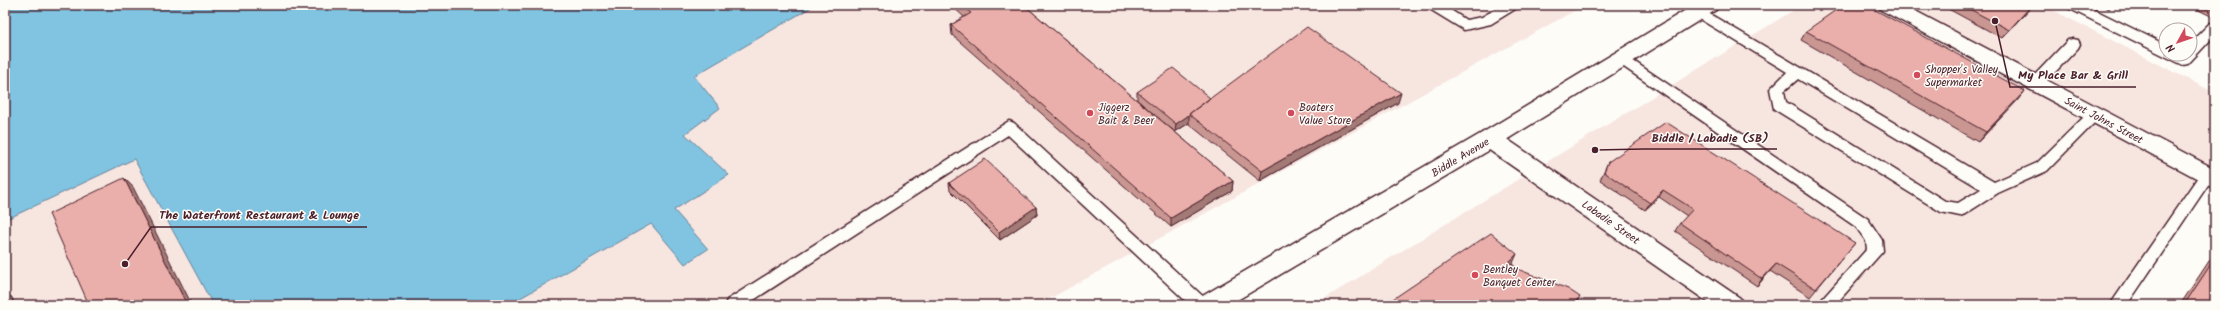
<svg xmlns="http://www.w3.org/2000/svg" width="2220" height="310" font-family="Kalam,sans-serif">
  <rect width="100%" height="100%" fill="#fdfcf7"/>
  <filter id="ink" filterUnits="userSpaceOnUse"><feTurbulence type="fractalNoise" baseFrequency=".025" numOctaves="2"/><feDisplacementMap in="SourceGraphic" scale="8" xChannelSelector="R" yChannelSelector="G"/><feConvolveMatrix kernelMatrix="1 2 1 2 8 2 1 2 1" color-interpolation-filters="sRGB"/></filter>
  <g filter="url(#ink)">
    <path fill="#f7e5e0" d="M287,5H1585L1038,305H5V179Z
      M1802,5H2043L2215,93V179L2208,175L2118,305H1314Z"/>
    <path fill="#80c4e1" stroke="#6a8298" d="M5,5H815L694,76L720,108L685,134L729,175L674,210L708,249L685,264L651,224L508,305H213L134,159L5,220Z"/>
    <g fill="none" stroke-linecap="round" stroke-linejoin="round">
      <defs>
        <path id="lane" d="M1426,5H1443L1466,20L1482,17L1502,5H1519L1517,8L1491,24L1464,30L1428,8Z
          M2066,5H2085L2166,45V54H2190V43L2209,24L2214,22L2215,35L2188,64L2183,65L2068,8Z
          M1698,7L1994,182L2037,163L2090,111L2095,109L2100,111L2102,115L2047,171L1998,193L1965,214L1960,216L1941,212L1774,109L1770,89L1787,72L1693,15L1691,12L1693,9ZM1798,79L1981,189L1958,203L1945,201L1786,102L1784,91Z
          M2073,39L2078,40L2080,44L2078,48L2041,87H2031L2029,83L2031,79L2068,40Z
          M1623,54L1868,219L1882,240L1883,251L1835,305H1817L1867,249L1866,241L1856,227L1618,63L1616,59L1618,55Z
          M1009,121L1014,123L1207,300L1209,305H1190L1008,135L746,305H725L727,300Z
          M2207,169L2212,171L2215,175L2212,179L2127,305H2110L2202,171Z
          M5,296L11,298L14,305H5Z"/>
        <path id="street" d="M1878,5H1904L2215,169V188L1881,10Z
          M1490,131L1498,133L1740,298L1743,305H1712L1482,145L1479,139L1482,133Z"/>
        <path id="secondary" d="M1694,5H1719L1716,10L1498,145L1229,305H1196L1199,298L1482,133Z"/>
      </defs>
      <use href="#lane" stroke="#4a1f2b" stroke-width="3"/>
      <use href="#street" stroke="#4a1f2b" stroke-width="3"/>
      <use href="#secondary" stroke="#4a1f2b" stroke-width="3"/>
      <use href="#lane" fill="#fdfcf7" fill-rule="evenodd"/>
      <use href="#street" fill="#fdfcf7" fill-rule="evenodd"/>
      <use href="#secondary" fill="#fdfcf7" fill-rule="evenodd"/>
    </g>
    <path fill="#c99692" stroke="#4a1f2b" d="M951,5H1024L1233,181L1232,191L1171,227L952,35L951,25L964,17Z
      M1941,5H2033L2002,38Z
      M2102,5H2112L2109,9Z
      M2188,5H2215V18Z
      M1806,31L2025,91L1978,142L1801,40Z
      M1137,92L1210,98L1398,103L1260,181L1189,124V123L1175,132L1137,100Z
      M1608,162L1855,243L1810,297L1770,271L1757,286L1675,231L1680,223L1687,216L1659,197L1645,210L1600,180Z
      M949,183L1036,207L1037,215L1000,240L950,190Z
      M2215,252V305H2180Z"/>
    <path fill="#a47a77" stroke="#4a1f2b" d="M2032,5H2033L2002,38L2009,30Z
      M2025,91L2017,101L1978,142L1986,132Z
      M1401,93L1398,103L1260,181L1262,171Z
      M1189,115V123L1175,132L1176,124Z
      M124,178L133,187L192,305H187Z
      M1233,181L1232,191L1171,227V218Z
      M1663,190L1659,197L1645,210L1650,203Z
      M1036,207L1037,215L1000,240L999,232Z
      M1517,254L1513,263L1505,271L1509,262Z
      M1776,264L1770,271L1757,286L1762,279Z
      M1580,297L1575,305H1571Z"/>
    <path fill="#eaafaa" stroke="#4a1f2b" d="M961,5H1024L1233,181L1171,218L951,25L971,13Z
      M1843,5H1866L2025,91L1986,132L1806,31Z
      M1962,5H2032L2009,30Z
      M2203,5H2215V10Z
      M1307,27L1401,93L1262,171L1189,114Z
      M1173,68L1210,98L1189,114V115L1176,124L1137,92Z
      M1666,122L1855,243L1816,289L1776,264L1762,279L1680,223L1693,209L1663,190L1650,203L1604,172L1608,162Z
      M985,159L1036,207L999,232L949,183Z
      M124,178L187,305H89L49,214Z
      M1491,233L1517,254L1509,262L1520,270L1568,289L1580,297L1571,305H1384Z
      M2215,258V305H2184Z"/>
  </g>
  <g fill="#d1495b" stroke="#fdfcf7" stroke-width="1.5">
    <circle cx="1917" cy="75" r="4"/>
    <circle cx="1090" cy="113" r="4"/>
    <circle cx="1291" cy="113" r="4"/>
    <circle cx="1475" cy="275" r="4"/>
  </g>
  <g text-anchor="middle" stroke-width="3" stroke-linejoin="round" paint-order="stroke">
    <g font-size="11" fill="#4a1f2b" stroke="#fdfcf7" text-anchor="start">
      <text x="1925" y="73">Shopper's Valley<tspan x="1925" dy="13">Supermarket</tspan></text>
      <text x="1098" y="111">Jiggerz<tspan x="1098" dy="13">Bait &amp; Beer</tspan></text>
      <text x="1299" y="111">Boaters<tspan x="1299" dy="13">Value Store</tspan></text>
      <text x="1483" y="273">Bentley<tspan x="1483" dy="13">Banquet Center</tspan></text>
    </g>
    <g font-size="11" fill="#4a1f2b" stroke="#fdfcf7">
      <text transform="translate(2104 120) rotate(28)" y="4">Saint Johns Street</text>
      <text transform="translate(1460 157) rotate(-31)" y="4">Biddle Avenue</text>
      <text transform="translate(1611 222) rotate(35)" y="4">Labadie Street</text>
    </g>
  </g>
  <path fill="none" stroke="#4a1f2b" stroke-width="1.5" d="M1995 21L2010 87H2136M1595 150L1644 149H1777M125 264L151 227H367"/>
  <g fill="#4a1f2b" stroke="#fdfcf7" stroke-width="1.5">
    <circle cx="1995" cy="21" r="4"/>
    <circle cx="1595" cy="150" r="4"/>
    <circle cx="125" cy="264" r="4"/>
  </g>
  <g font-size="12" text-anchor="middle" font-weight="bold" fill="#4a1f2b" stroke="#fdfcf7" stroke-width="3" stroke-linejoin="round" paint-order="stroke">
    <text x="2073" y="79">My Place Bar &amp; Grill</text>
    <text x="1710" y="142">Biddle / Labadie (SB)</text>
    <text x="259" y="219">The Waterfront Restaurant &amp; Lounge</text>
  </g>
  <rect width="2220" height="310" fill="none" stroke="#fdfcf7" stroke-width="20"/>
  <rect x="10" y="10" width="2200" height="290" fill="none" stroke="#4a1f2b" stroke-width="1.5" filter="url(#ink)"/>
  <g transform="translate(2178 42) rotate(230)"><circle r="19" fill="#fdfcf7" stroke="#b5a4a5"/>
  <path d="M0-3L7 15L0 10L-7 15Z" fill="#d1495b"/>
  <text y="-6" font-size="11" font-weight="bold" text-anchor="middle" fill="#4a1f2b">N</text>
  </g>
</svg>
